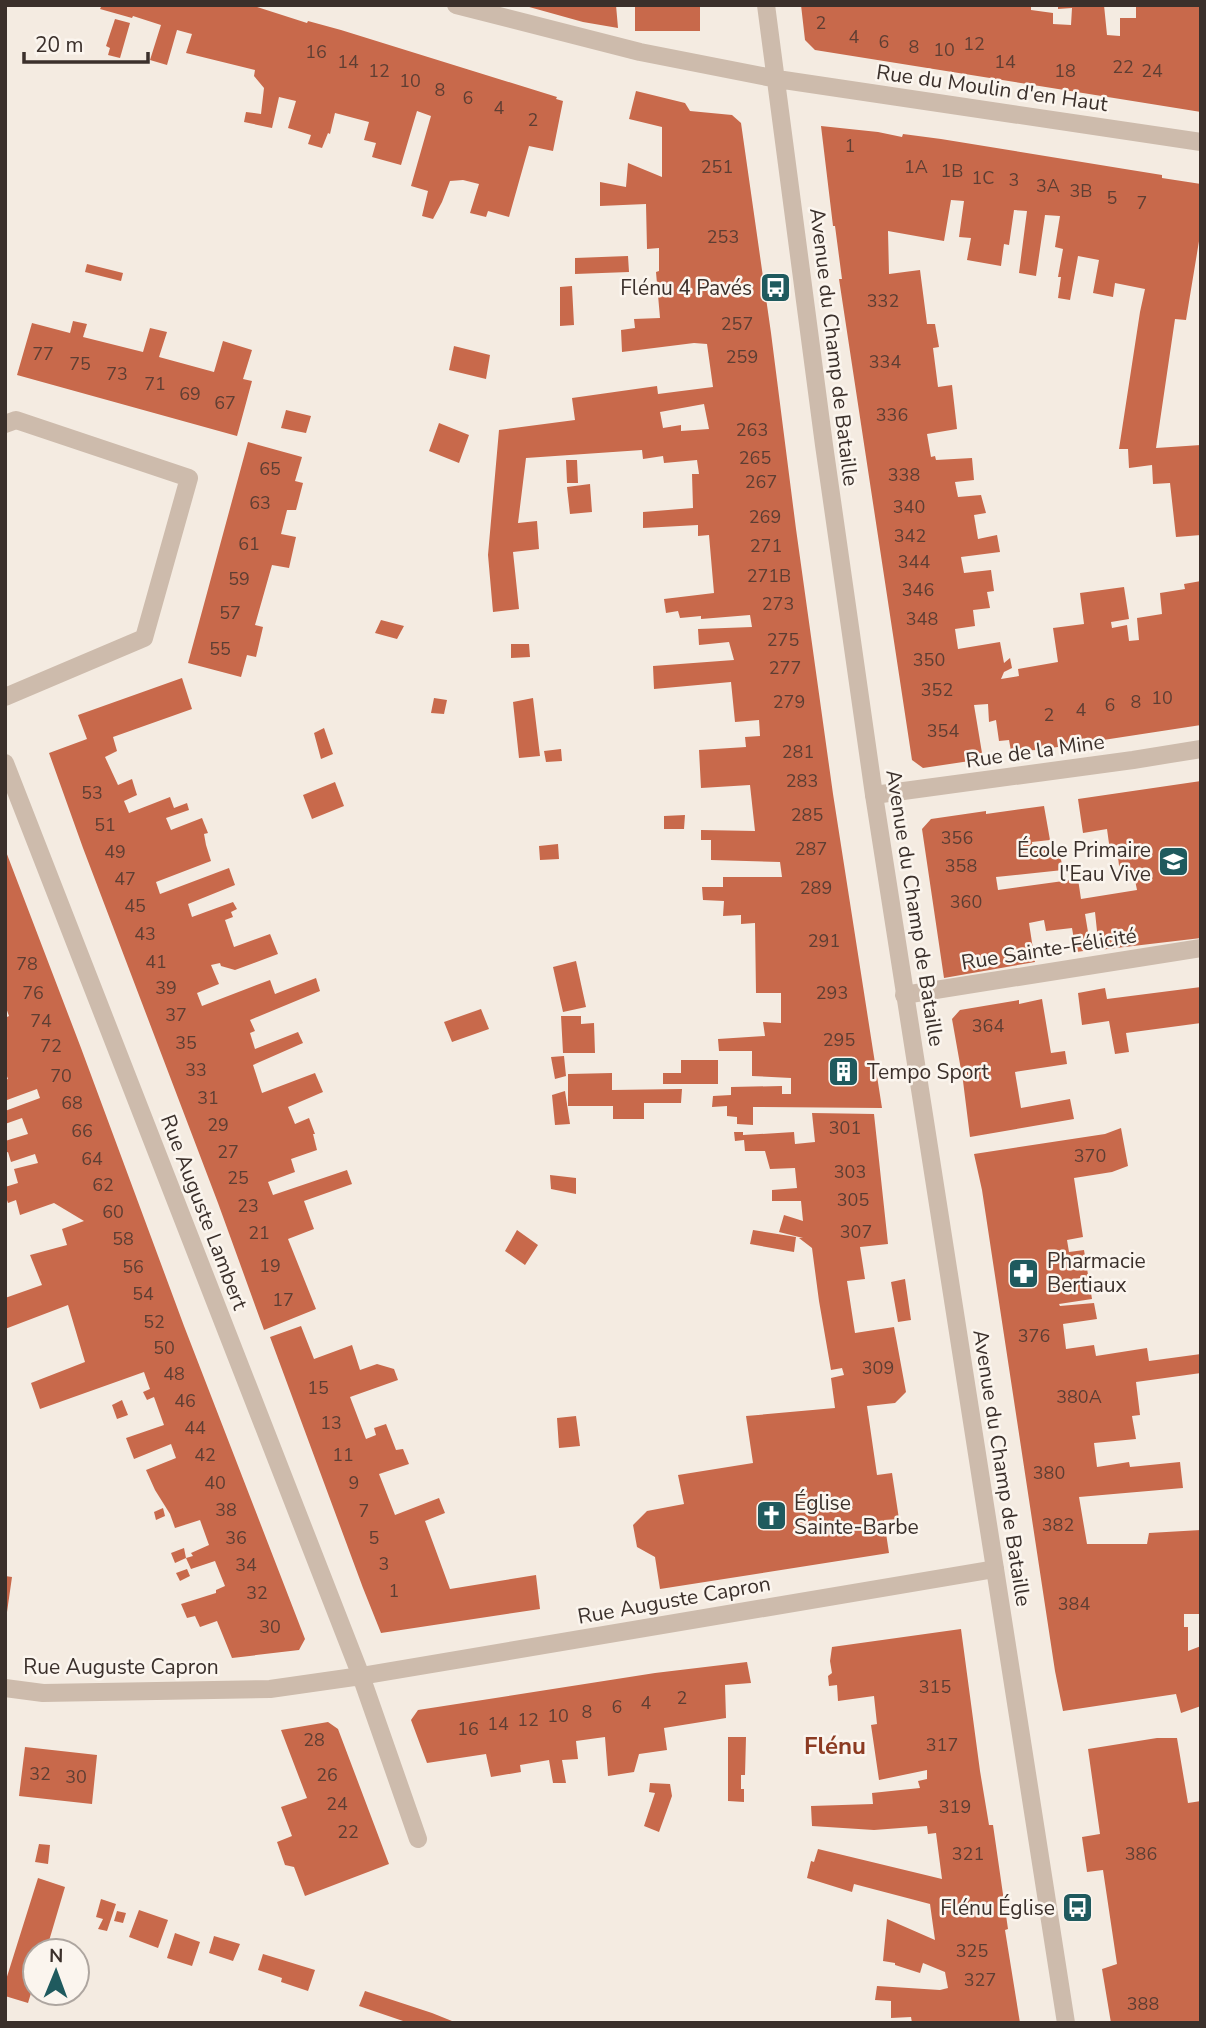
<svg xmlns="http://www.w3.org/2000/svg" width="1206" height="2028" font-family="'Nunito Sans',sans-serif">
  <rect width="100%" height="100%" fill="#f4ebe1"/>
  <path fill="#c8694b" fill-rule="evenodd" d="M102,5H251L307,23L308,21L341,30L557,97L556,99L563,101L553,151L529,146L509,217L488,211L486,217L470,213L479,184L463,180L450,181L442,202L433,219L422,216L428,191L411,186L431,116L417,111L401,165L372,157L376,143L364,140L369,122L335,113L330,134L328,133L322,148L308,144L311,135L288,128L296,101L279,97L272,128L244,122L246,112L261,114L264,88L254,76L255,70L186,53L192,34L177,30L167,65L150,60L161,25L133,16L132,18L100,9Z
    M522,5H616L618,28L583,22Z
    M635,5H700V31H635Z
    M801,5H1031V10L1053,13V24L1071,25L1072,8L1058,9V5H1104L1107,35L1120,36V18H1136V5H1201V112L815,50L805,40Z
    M115,19L130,23L120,58L108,55L110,48L106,46Z
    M636,91L685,103L690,111L732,115L741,123L771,333L796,529L833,794L882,1108L753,1107V1125L737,1124V1117L727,1116V1106L712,1107L713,1096L731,1095V1087L782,1086V1094H791V1078L752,1076V1051H719L718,1039L765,1036L763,1022L781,1023V993H756L755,923L741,924V915L723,916L724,901L703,900L702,887H723V877H782L780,862L711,860V840H701V830L755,831L750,785L701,788L699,750L746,747L745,737L760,736L759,720L735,722L731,682L654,689L653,666L734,660L729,642L699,645L698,629L752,627L750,615L701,619V616L680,618L678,611L666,613L664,599L714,593L709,535L698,536V525L643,528V512L693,508L692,474H699L697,460L664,463L663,456L643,459L642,450L526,458L518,523L537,521L539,549L513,552L519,609L493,612L488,555L499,430L575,420L572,398L657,386L658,394L713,387L707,344L694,343L622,352L621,330L635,328L634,319L660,318L656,272L659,271V248L647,249L646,204L600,206V182L626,187L628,163L662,177V127L629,119ZM704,404L709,429L681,431V425L663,428L660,412Z
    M821,126L878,132L902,137L903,134L941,139L1131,170L1162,175V178L1201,184V229L1186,320L1175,319L1156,448L1201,445V535L1176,537L1170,483L1153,484L1152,465L1129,468L1128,449H1119L1140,312L1145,289L1115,283L1113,297L1093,293L1099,260L1078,256L1070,300L1058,298L1061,277H1058L1063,249L1055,247L1060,216L1045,215L1036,276L1019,273L1027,211L1014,210L1009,245L1004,244L1001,266L967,260L971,238L959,237L964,201L951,200L944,241L888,231L889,274L920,270L927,324H935L939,347L933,348L938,387L952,385L957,429L927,434L931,457L935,456L936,460L972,458L974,480L955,482L958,497L981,495L986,513L974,515L978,539L997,535L1000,552L961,557L964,573L991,570L994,591L987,592L990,608L973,610L975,626L955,629L958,649L1000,642L1004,663L1010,658L1012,668L1004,672L1001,679L1019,676L1018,669L1058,662L1053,628L1084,624L1080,593L1124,587L1129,619L1111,622L1112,628L1127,625L1129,641L1139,640L1137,618L1162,614L1160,593L1185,589L1184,584L1201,581V725L1038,750L1011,751L1009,740L999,741L996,720L989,722L988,704L974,705L983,759L923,768L912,760L839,279H842L835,226H833Z
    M628,256L629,272L575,274V258Z
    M87,264L123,273L121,281L85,272Z
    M572,286L574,325L560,326V287Z
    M73,321L87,324L83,337L143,352L150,328L167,332L159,357L214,372L223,341L252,350L243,379L252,381L237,436L17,375L32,323L70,333Z
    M454,346L490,355L486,379L449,370Z
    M286,410L311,416L306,433L281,428Z
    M439,423L469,435L459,463L429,451Z
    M248,442L302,457L295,481L303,483L296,510H287L281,534L296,537L289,568L272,565L255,625L263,627L256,657L247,655L241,677L188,663Z
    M566,460H577L578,483H567Z
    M590,484L592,512L570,514L567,487Z
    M381,620L404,626L397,639L375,633Z
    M511,644H529L530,657L511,658Z
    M182,678L192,709L113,737L117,751L105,757L118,785L132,779L137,795L124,801L129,813L170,797L174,808L187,803L189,810L166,818L171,830L202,818L208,833L204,834L206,845L211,861L156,882L160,894L229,868L235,885L188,904L192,917L233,902L237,909L231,912L233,917L225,920L234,947L270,934L278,954L235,970L221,966L220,963L211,965L219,984L197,993L202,1006L270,980L275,994L316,978L320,991L250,1020L255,1031L250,1033L255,1049L298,1032L303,1043L253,1065L262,1093L315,1073L323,1092L288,1107L295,1124L309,1118L315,1134H313L317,1150L291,1159L295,1172L268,1182L273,1195L347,1170L352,1184L304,1201L314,1229L288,1239L316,1309L264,1330L218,1203L83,848L49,753L87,739L78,715Z
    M434,698L447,700L444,714L431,713Z
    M533,698L540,756L519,758L513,702Z
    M324,728L333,754L321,759L314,733Z
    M561,749L562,761L546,762L544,751Z
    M1201,781V938L1099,950L1095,912L1085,914L1091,950L1076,952L1072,928L1046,931L1044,920L1029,923L1035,962L944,978L922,829L931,819L986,811V814L1044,806L1050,840L1032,842L1033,851L1059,849L1063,870L996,877L998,890L1078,879L1081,899L1137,890L1134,875L1120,874L1118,857L1111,858L1107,829L1083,833L1078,799Z
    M335,782L344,806L312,819L303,795Z
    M685,815L684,829H664V816Z
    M558,844L559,859L540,860L539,846Z
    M5,849L81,1048L184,1326L305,1639L299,1650L232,1658L217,1621L200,1627L195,1616L187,1618L181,1604L216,1593V1590L225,1586L215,1561L191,1569L186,1558L193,1556L191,1553L209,1545L200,1520L175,1528L170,1514L155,1490L146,1470L176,1458L171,1444L134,1459L126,1438L164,1425L154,1397L147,1400L143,1392L150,1389L144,1372L40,1409L31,1383L85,1362L68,1305L5,1329V1298L42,1285L30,1255L67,1245L62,1229L84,1221L54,1203L20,1215L16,1200L8,1203L5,1194V1187L18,1183L14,1169L38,1163L35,1154L11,1162L8,1152L5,1153V1141L28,1134L22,1118L5,1124V1111L40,1098L37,1089L7,1100L5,1095V1080L8,1079L5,1071V1018L9,1016L5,1005Z
    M576,961L586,1007L563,1012L553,967Z
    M1201,987V1023L1126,1033L1129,1052L1115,1054L1109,1021L1082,1025L1078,993L1105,988L1107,999Z
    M1042,999L1051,1053L1065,1051L1067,1064L1015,1072L1021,1108L1070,1099L1074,1119L970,1137L963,1081L952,1019L960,1010L1019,1000V1004Z
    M481,1009L489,1029L452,1042L444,1022Z
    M561,1016H581V1024L594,1023L595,1053H563Z
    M564,1056L566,1076L555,1079L551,1057Z
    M681,1060H718V1084H663V1073H681Z
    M612,1073V1090L682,1089L681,1103H644V1119H613V1106H568V1074Z
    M565,1091L570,1124L555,1125L552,1095Z
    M812,1113L874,1114L888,1244L860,1247L865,1279L847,1281L855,1333L894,1327L906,1392L895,1403L867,1406L877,1475L892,1473L899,1519L884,1520L889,1553L660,1589L655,1557L637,1547L633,1525L647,1511L684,1504L678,1475L753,1463L746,1416L835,1408L831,1378L844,1375L842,1368L831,1370L819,1301L812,1248L799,1238H803L779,1232L784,1215L803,1221L801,1201H772V1190L797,1188L795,1168L770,1169L765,1151H745L744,1140L735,1141L734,1132H743V1135L794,1132L795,1144L815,1142Z
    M1121,1128L1128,1166L1112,1172L1074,1178L1083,1237L1067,1240L1069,1252L1084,1250L1092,1299L1059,1304L1060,1306L1094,1303L1097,1319L1063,1324L1066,1349L1094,1345L1096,1356L1147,1348L1149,1361L1201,1354V1373L1136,1382L1140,1415L1132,1416L1136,1439L1094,1443L1097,1467L1129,1462L1130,1467L1180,1462L1183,1488L1079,1497L1087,1544H1147L1149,1533L1201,1530V1614H1184V1627H1188V1651L1201,1646V1706L1181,1713L1176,1694L1063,1711L1055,1671L982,1190L974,1154L1105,1134Z
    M550,1175L576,1178V1194L551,1189Z
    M517,1230L538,1245L525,1265L505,1251Z
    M753,1230L796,1237L794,1252L750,1244Z
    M905,1279L911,1320L898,1322L891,1282Z
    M301,1326L314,1359L352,1345L360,1370L377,1364L394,1369L398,1380L350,1397L366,1439L376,1435L374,1428L386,1424L396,1450L403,1449L409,1464L379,1474L395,1515L439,1498L445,1513L425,1521L450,1589L536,1575L540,1609L381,1633L363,1588L270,1337Z
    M122,1400L128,1415L117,1419L112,1405Z
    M576,1416L580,1446L559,1448L557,1418Z
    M163,1508L165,1516L156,1520L154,1512Z
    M184,1548L186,1558L175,1563L171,1553Z
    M187,1569L190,1576L180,1581L176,1573Z
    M5,1576L12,1577L7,1612H5Z
    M961,1629L980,1771L989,1825H993L1008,1929L1005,1930L1020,2023H912L911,2017L891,2018V2001L875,2000L877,1986L940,1990L948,1988L945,1972L923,1963L920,1973L895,1965V1963L883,1961L887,1919L935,1940L930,1904L854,1884L852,1892L807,1878L811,1861L814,1862L818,1849L942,1879L936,1833L928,1834L927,1826L874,1830L812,1826L811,1806L873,1804L872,1793L920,1788L918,1781L927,1779V1770L879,1780L871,1725L877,1724L874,1696L838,1701L837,1685L829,1686L828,1676L832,1673L830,1661L832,1647Z
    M747,1662L751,1683L725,1685L726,1718L664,1728L667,1750L639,1754L634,1772L608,1776L605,1737L576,1741L578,1759L562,1760L566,1783H553L549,1760L520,1765L521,1772L491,1777L486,1754L427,1763L411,1720L418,1710L655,1673Z
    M328,1722L338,1729L389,1864L305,1896L294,1867L285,1865L277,1842L292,1836L281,1807L307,1798L281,1730Z
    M728,1737H746L745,1775H741V1789H744V1802L728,1801Z
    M1157,1738H1177L1188,1803L1201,1801V2023H1111L1102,1969L1117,1964L1103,1870L1087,1872L1082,1837L1100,1834L1088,1749Z
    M25,1747L97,1755L92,1804L19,1796Z
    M650,1783L670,1784L672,1796L659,1832L644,1826L655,1793L649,1792Z
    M39,1844L50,1845L48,1864L35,1862Z
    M38,1878L65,1887L46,1951H35V1980L28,2003L5,1996V1983Z
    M101,1899L116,1904L107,1931L98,1929L103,1919L96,1917Z
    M139,1910L168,1920L158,1948L129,1937Z
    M117,1911L126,1913L123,1923L114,1921Z
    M175,1933L200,1942L192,1966L167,1958Z
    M214,1936L240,1944L233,1961L209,1953Z
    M263,1954L315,1970L308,1991L281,1982L282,1978L258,1970Z
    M365,1991L432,2013L457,2023L406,2022L359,2006Z"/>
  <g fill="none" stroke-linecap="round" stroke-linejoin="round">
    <path stroke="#cdbbac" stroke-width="18" d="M5,424L16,420L189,478L144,638L5,697
      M5,763L361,1676L418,1839
      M874,795L1133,760L1201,749
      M904,995L1201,948
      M5,1688L43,1693L270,1689L361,1676L995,1569"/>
    <path stroke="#cdbbac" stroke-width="18" d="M456,5L640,52L777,79L1201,142
      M766,5L824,445L874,795L1066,2023"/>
  </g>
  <defs>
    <symbol id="bus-square" viewBox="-11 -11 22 22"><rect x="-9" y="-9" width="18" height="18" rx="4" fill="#1f5a5e" stroke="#fbf5ee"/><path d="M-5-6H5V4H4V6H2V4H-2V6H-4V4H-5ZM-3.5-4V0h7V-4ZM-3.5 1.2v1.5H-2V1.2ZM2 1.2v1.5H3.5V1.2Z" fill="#fff"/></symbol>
    <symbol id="school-square" viewBox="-11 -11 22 22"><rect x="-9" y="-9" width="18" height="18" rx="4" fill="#1f5a5e" stroke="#fbf5ee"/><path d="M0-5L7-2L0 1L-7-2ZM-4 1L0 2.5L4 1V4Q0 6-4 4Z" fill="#fff"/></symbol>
    <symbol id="building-square" viewBox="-11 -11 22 22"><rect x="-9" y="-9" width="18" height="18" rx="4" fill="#1f5a5e" stroke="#fbf5ee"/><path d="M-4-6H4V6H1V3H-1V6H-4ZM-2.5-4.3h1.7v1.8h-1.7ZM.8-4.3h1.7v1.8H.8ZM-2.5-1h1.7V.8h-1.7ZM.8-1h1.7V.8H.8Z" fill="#fff"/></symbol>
    <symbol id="pharmacy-square" viewBox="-11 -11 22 22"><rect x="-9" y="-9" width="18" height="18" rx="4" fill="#1f5a5e" stroke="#fbf5ee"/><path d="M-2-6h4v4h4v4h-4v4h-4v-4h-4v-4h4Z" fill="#fff"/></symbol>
    <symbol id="church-square" viewBox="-11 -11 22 22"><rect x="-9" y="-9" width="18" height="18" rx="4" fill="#1f5a5e" stroke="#fbf5ee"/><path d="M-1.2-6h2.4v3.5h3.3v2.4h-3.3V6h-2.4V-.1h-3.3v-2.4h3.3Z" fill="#fff"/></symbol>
  </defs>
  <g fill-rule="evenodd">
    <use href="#bus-square" x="758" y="270" width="35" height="35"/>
    <use href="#school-square" x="1156" y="844" width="35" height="35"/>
    <use href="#building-square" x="826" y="1054" width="35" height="35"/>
    <use href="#pharmacy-square" x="1006" y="1256" width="35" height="35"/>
    <use href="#church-square" x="754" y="1498" width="35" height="35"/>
    <use href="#bus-square" x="1060" y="1890" width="35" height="35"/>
  </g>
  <g text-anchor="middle" stroke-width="5" stroke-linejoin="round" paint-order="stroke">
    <g font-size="18" fill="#5e3e33">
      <text x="821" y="29">2</text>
      <text x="854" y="43">4</text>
      <text x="884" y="48">6</text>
      <text x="974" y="50">12</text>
      <text x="914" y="53">8</text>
      <text x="944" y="56">10</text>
      <text x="316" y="58">16</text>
      <text x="348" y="68">14</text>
      <text x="1005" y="68">14</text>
      <text x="1123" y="73">22</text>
      <text x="379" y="77">12</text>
      <text x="1065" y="77">18</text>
      <text x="1152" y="77">24</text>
      <text x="410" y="87">10</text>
      <text x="440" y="96">8</text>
      <text x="468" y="104">6</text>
      <text x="499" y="114">4</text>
      <text x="533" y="126">2</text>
      <text x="850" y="152">1</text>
      <text x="717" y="173">251</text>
      <text x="916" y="173">1A</text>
      <text x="952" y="177">1B</text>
      <text x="983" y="184">1C</text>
      <text x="1014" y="186">3</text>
      <text x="1048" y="192">3A</text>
      <text x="1081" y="197">3B</text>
      <text x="1112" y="204">5</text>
      <text x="1142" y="209">7</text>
      <text x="723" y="243">253</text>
      <text x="883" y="307">332</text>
      <text x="737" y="330">257</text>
      <text x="43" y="360">77</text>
      <text x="742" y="363">259</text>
      <text x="885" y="368">334</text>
      <text x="80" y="370">75</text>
      <text x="117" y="380">73</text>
      <text x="155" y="390">71</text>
      <text x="190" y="400">69</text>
      <text x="225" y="409">67</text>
      <text x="892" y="421">336</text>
      <text x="752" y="436">263</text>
      <text x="755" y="464">265</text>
      <text x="270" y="475">65</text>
      <text x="904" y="481">338</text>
      <text x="761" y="488">267</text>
      <text x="260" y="509">63</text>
      <text x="909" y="513">340</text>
      <text x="765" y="523">269</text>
      <text x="910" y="542">342</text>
      <text x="249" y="550">61</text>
      <text x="766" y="552">271</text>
      <text x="914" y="568">344</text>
      <text x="769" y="582">271B</text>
      <text x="239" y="585">59</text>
      <text x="918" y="596">346</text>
      <text x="778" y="610">273</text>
      <text x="230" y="619">57</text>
      <text x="922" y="625">348</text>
      <text x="783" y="646">275</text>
      <text x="220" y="655">55</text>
      <text x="929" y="666">350</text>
      <text x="785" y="674">277</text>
      <text x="937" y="696">352</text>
      <text x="1162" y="704">10</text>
      <text x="789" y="708">279</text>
      <text x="1136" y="708">8</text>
      <text x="1110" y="711">6</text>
      <text x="1081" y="716">4</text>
      <text x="1049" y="721">2</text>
      <text x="943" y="737">354</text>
      <text x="798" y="758">281</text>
      <text x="802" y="787">283</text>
      <text x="92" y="799">53</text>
      <text x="807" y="821">285</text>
      <text x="105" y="831">51</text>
      <text x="957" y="844">356</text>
      <text x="811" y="855">287</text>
      <text x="115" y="858">49</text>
      <text x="961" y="872">358</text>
      <text x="125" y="885">47</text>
      <text x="816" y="894">289</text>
      <text x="966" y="908">360</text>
      <text x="135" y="912">45</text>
      <text x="145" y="940">43</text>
      <text x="824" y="947">291</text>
      <text x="156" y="968">41</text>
      <text x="27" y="970">78</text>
      <text x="166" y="994">39</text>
      <text x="33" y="999">76</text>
      <text x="832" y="999">293</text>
      <text x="176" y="1021">37</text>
      <text x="41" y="1027">74</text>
      <text x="988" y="1032">364</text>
      <text x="839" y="1046">295</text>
      <text x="186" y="1049">35</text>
      <text x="51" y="1052">72</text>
      <text x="196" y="1076">33</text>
      <text x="61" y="1082">70</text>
      <text x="208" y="1104">31</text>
      <text x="72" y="1109">68</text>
      <text x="218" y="1131">29</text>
      <text x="845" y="1134">301</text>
      <text x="82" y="1137">66</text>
      <text x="228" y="1158">27</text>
      <text x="1090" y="1162">370</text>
      <text x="92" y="1165">64</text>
      <text x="850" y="1178">303</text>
      <text x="238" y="1184">25</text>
      <text x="103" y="1191">62</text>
      <text x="853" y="1206">305</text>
      <text x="248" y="1212">23</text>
      <text x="113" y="1218">60</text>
      <text x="856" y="1238">307</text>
      <text x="259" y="1239">21</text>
      <text x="123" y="1245">58</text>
      <text x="270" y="1272">19</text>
      <text x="133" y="1273">56</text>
      <text x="143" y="1300">54</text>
      <text x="283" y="1306">17</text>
      <text x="154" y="1328">52</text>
      <text x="1034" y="1342">376</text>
      <text x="164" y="1354">50</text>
      <text x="878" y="1374">309</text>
      <text x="174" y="1380">48</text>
      <text x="318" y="1394">15</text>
      <text x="1079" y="1403">380A</text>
      <text x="185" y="1407">46</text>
      <text x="331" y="1429">13</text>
      <text x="195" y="1434">44</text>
      <text x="205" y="1461">42</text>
      <text x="343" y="1461">11</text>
      <text x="1049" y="1479">380</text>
      <text x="215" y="1489">40</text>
      <text x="354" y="1489">9</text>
      <text x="226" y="1516">38</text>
      <text x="364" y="1517">7</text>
      <text x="1058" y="1531">382</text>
      <text x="236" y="1544">36</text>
      <text x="374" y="1544">5</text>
      <text x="384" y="1570">3</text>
      <text x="246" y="1571">34</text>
      <text x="394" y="1597">1</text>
      <text x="257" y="1599">32</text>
      <text x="1074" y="1610">384</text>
      <text x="270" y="1633">30</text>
      <text x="935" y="1693">315</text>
      <text x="682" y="1704">2</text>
      <text x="646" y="1709">4</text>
      <text x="617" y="1713">6</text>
      <text x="587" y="1718">8</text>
      <text x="558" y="1722">10</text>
      <text x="528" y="1726">12</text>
      <text x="498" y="1730">14</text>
      <text x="468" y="1735">16</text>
      <text x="314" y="1746">28</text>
      <text x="942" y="1751">317</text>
      <text x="40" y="1780">32</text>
      <text x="327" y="1781">26</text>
      <text x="76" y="1783">30</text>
      <text x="337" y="1810">24</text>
      <text x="955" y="1813">319</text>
      <text x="348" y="1838">22</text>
      <text x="968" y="1860">321</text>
      <text x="1141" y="1860">386</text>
      <text x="972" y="1957">325</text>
      <text x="980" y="1986">327</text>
      <text x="1143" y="2010">388</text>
    </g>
    <g font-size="21" fill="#3b302b" stroke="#fbf5ee">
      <text transform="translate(992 88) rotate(8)" y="7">Rue du Moulin d'en Haut</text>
      <text transform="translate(834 347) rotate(83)" y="7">Avenue du Champ de Bataille</text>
      <text transform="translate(1035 751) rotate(-8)" y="7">Rue de la Mine</text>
      <text transform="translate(915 908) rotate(81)" y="7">Avenue du Champ de Bataille</text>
      <text transform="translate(1049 949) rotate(-9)" y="7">Rue Sainte-Félicité</text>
      <text transform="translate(204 1212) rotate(69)" y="7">Rue Auguste Lambert</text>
      <text transform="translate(1002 1468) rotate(81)" y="7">Avenue du Champ de Bataille</text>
      <text transform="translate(674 1600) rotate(-10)" y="7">Rue Auguste Capron</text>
      <text x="121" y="1674">Rue Auguste Capron</text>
    </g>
    <g font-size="21" fill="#3b302b" stroke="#fbf5ee" text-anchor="end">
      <text x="752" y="295">Flénu 4 Pavés</text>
      <text x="1151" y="857">École Primaire<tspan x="1151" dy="24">l'Eau Vive</tspan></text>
      <text x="867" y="1079" text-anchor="start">Tempo Sport</text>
      <text x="1047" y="1268" text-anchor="start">Pharmacie<tspan x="1047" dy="24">Bertiaux</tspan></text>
      <text x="794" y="1510" text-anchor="start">Église<tspan x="794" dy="24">Sainte-Barbe</tspan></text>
      <text x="1055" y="1915">Flénu Église</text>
    </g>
    <g font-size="24" font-weight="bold" fill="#8c3b22" stroke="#fbf5ee">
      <text x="835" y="1754">Flénu</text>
    </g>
  </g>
  <rect width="1206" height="2028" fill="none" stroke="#3b302b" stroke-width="14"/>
  <g transform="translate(56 1972) rotate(1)"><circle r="33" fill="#fbf5ee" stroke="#aea6a0" stroke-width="2"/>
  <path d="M0-5L12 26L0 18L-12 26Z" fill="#1f5a5e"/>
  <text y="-10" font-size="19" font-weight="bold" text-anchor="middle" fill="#3b302b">N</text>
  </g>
  <path d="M24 52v10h124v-10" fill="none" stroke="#3b302b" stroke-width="3.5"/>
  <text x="35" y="52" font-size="21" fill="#3b302b" stroke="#fbf5ee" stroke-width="5" paint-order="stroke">20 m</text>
</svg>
